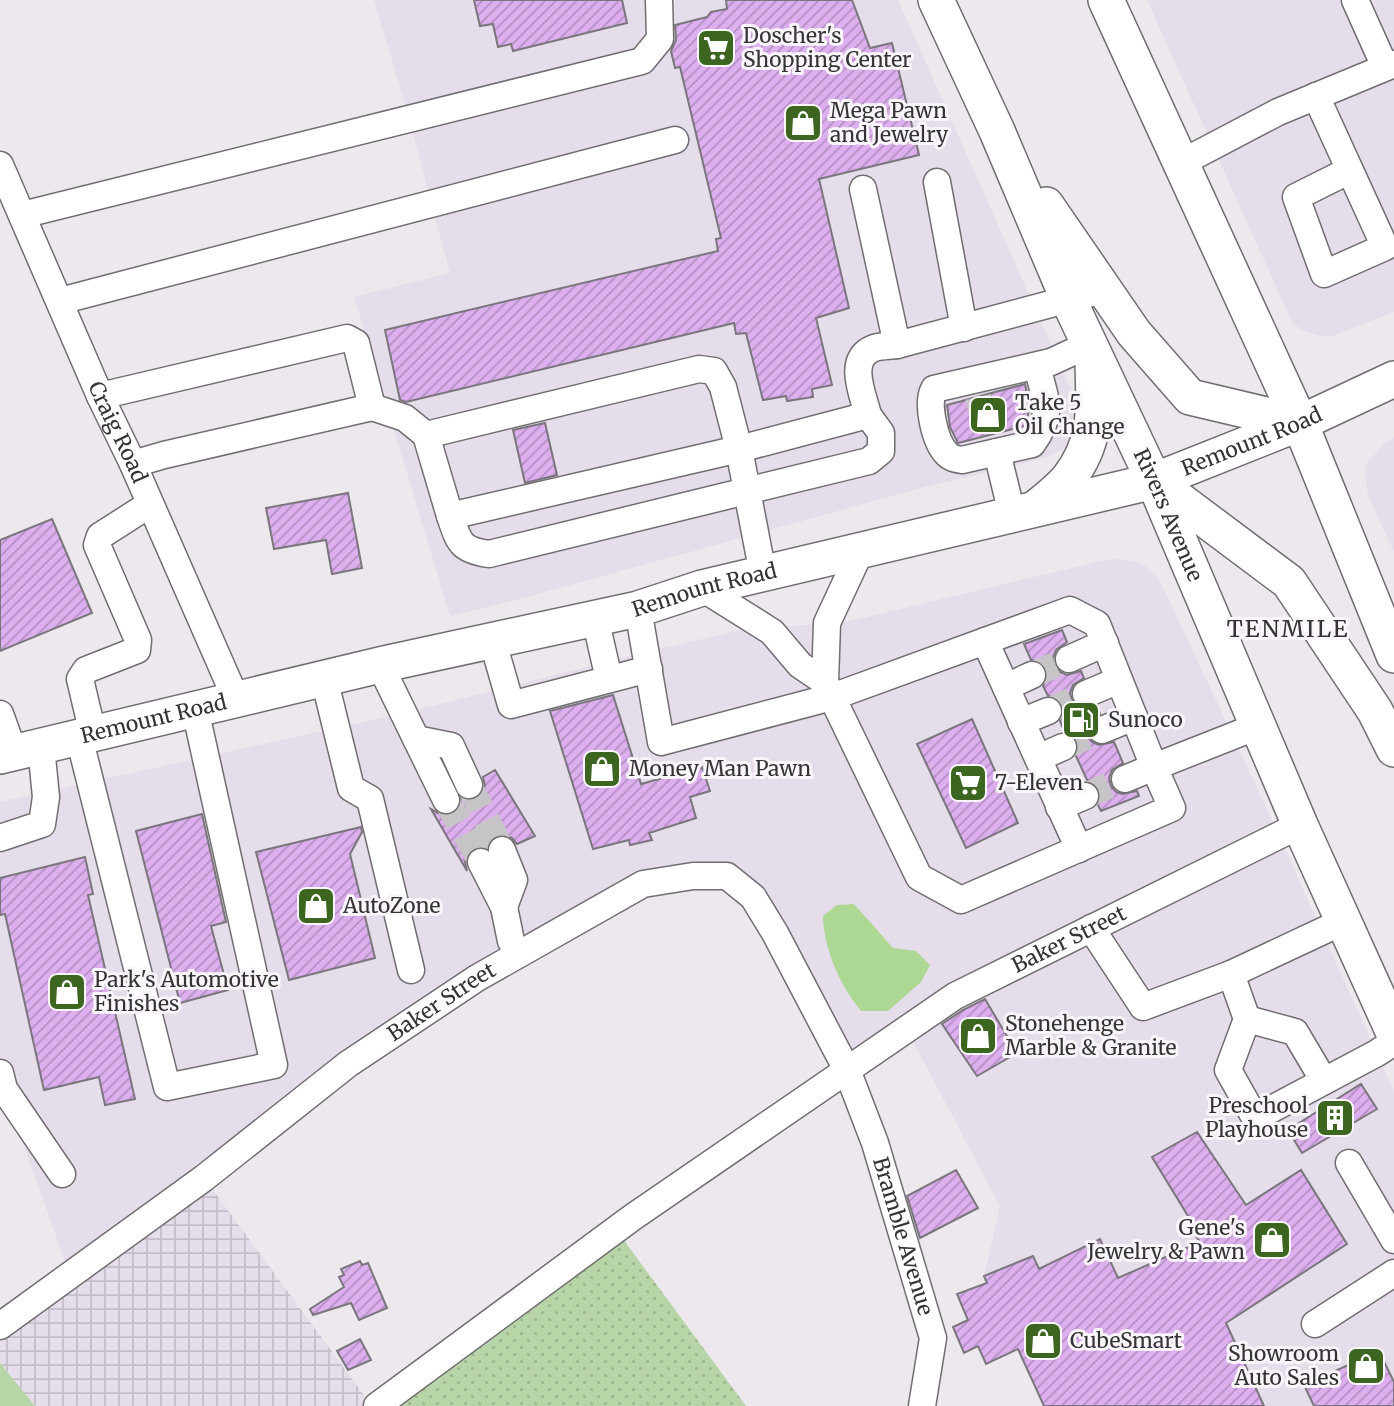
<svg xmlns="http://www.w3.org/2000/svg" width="1394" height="1406" font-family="Merriweather,serif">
  <defs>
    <pattern id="industrial-grid" width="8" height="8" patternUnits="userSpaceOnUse" patternTransform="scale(1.75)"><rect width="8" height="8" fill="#e5dde9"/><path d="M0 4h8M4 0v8" fill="none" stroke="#c5bec8"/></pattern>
    <pattern id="park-dots" width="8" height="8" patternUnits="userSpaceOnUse" patternTransform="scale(1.75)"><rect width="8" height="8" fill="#b7d5a7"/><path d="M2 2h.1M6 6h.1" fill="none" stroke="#9eb790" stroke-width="1.8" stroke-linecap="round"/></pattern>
    <pattern id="building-hatch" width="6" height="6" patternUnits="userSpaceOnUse" patternTransform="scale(1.75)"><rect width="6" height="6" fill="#ddafef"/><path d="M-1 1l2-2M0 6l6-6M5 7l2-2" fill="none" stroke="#b48fc2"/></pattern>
  </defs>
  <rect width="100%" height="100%" fill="#ece8ed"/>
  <path fill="#e5dde9" d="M374,0H898L1077,403L1081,418L1070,445L1050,456L1021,464L921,488L523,598L450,616L354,297L450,273L409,118Z
    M1147,0H1394V312L1332,336H1321L1303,331L1292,322Z
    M1394,437V552L1368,495L1365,474L1367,463L1386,442Z
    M1119,559L1136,562L1148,568L1159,579L1255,783L1394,1091V1406H1044L984,1276L1000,1206L907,1030L847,1070L753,897L693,876L537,943L70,1276L4,1089H0V802L404,713L645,652L747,629L846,622L1101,561Z"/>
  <path fill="url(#industrial-grid)" d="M204,1178L372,1406H35L0,1363V1326Z"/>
  <path fill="#b7d5a7" d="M0,1363L35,1406H0Z"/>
  <path fill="url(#park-dots)" d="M617,1231L746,1406H377Z"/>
  <path fill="#add894" d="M854,904L893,948L916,951L930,965L921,982L888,1011H861C840,985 824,950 823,916L837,905Z"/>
  <path fill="url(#building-hatch)" stroke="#7a777c" stroke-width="2" d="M474,0H622L627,23L513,51L511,44L498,47L493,24L480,26Z
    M726,0H852L870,48L892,43L919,155L819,179L849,308L816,318L832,385L812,389L813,397L787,401L786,396L763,400L746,333L736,334L734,323L406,402L400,400L385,330L718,251L716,239L721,238L680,67L675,68L671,51L676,40L675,25L707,17L711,12L727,9Z
    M1025,384L1030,407L1025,426L958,443L950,427L947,405Z
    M545,423L557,475L525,483L513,430Z
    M348,493L362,568L332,574L326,540L274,549L266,508Z
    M52,519L92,613L0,651V540Z
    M1062,630L1067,642L1056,650L1053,658L1055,666L1060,672L1067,675L1081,671L1084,678L1073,685L1070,693L1072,701L1077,707L1083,709L1097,706L1100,714L1089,721L1086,729L1088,737L1092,742L1099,745L1114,742L1123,763L1112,770L1109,778L1111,786L1116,792L1122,794L1137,791L1139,796L1101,811L1098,805L1101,797L1099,789L1094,783L1087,780L1076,756L1079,748L1077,740L1072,734L1064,731L1060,721L1063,714L1062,704L1057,698L1048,696L1043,686L1048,677L1046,668L1040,662L1031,660L1024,644Z
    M613,695L641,784L702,767L710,791L690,797L696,818L649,833L652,840L630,845L629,840L593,849L550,711Z
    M972,719L1018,823L966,848L917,744Z
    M495,770L535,836L517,844L512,838L505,835L496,836L489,841L487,848H474L468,853L465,862L467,871L431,809L444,816L453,814L459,808L461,798L475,800L481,795L485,786L483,777Z
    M202,814L226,922L211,926L228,990L180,1003L136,831Z
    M361,827L362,832L350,854L375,958L289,980L256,852Z
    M85,857L93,894L88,895L135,1099L105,1105L99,1077L44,1090L5,914L0,915V878Z
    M985,999L1017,1053L977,1076L942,1024L963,1010Z
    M1361,1084L1377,1109L1302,1153L1288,1130Z
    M1197,1132L1246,1205L1301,1170L1347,1244L1226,1323L1264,1406H1044L1018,1349L986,1364L978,1346L964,1353L953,1327L968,1320L957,1294L987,1283L984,1276L1033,1256L1039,1269L1100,1239L1118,1278L1200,1242L1196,1236L1199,1234L1152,1157Z
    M956,1170L978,1208L920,1238L907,1196Z
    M360,1261L362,1265L368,1263L387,1308L359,1320L351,1303L313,1315L310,1309L344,1287L339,1277L344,1275L341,1269Z
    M360,1339L371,1360L348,1370L337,1351Z
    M1379,1351L1394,1382V1406H1314L1304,1385Z"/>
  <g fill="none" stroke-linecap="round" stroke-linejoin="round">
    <path stroke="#c7c4c8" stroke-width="26" stroke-dasharray="26 13" stroke-linecap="butt" d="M978,397L987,435
      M1032,675L1069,659
      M1048,711L1086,694
      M1063,747L1102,730
      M469,785L502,850
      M1085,796L1125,779
      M446,800L481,862"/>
    <defs>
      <g id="minor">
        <path d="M1355,0L1385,67"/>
        <path d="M1316,96L1385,247L1324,274L1296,197L1350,170"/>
        <path d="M1181,163L1278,112L1394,64"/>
        <path id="s1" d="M0,165L100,396L133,464L236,699"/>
        <path d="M937,182L964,328"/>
        <path d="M863,189L897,345"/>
        <path d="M22,215L642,61L660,39L659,0"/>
        <path d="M60,301L675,140"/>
        <path d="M1037,366C1045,400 1055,413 1032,444L962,460C956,459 950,458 946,453C935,441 926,404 934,389L1051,362L1090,344"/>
        <path d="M100,396L347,338L356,343L372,407"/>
        <path d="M426,435L699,369L714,371L723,387L739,449L763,574"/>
        <path d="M997,452L1012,514"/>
        <path d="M133,464L164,455L372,407L405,418L426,435L450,516L739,449L868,415C863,394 846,359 874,348C880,346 890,346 897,345L1103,290"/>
        <path d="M450,516C459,542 460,550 489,554L869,461L881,451V433L868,415"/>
        <path d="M860,552L827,623L825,682L832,697L1070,610L1097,624L1154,767L1258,726"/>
        <path d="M702,588L772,632L800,665L825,682"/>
        <path d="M638,609L661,742L832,697L919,877L961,900L1172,808L1154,767L1125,779"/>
        <path d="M595,618L609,679"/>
        <path d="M492,639L511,705L649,669"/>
        <path d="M985,641L1079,849"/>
        <path d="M1069,659L1105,643"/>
        <path d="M380,665L446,800"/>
        <path d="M324,678L351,788L370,799L411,970"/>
        <path d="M1006,687L1032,675"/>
        <path d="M1086,694L1119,680"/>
        <path d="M0,714L14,753"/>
        <path d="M1021,722L1048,711"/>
        <path d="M1102,730L1134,717"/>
        <path d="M93,734L80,679L86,670L137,650L138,640L97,545L100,536L150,504"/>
        <path d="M79,737L167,1087L274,1065L195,709"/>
        <path d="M416,739L451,746L469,785"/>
        <path d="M1038,758L1063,747"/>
        <path d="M1059,807L1085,796"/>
        <path d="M0,838L42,824L46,797L41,747"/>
        <path d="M502,850L514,880L504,907"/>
        <path d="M481,862L504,907L511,941L517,953"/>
        <path d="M1091,928L1143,1007L1231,974"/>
        <path d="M1247,1019L1228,1070L1255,1118L1377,1053L1394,1042"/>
        <path d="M0,1073L4,1089L62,1174"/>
        <path d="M1324,1081L1295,1032L1247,1019L1231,974L1342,922"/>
        <path d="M1349,1163L1394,1240"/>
        <path d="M1315,1324L1394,1273"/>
        <path id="s2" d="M0,1326L204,1178L348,1064L477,978L643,884L693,876H727L753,897L775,933L847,1070L875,1143L933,1338L922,1406"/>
        <path id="s3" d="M377,1406L633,1217L955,996L1300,825"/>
      </g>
      <g id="major">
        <path id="s4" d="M936,0L997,131L1069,301L1154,481L1300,825L1394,1033"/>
        <path d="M1106,0L1300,423L1394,655"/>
        <path d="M1046,205L1134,333L1190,397L1300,423"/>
        <path d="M1154,481L1289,582L1375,711L1394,749"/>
        <path d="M1036,508C1047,499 1060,489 1069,478C1098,440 1094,407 1093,362"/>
        <path id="s5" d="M0,756L384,664L638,609L702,588L1154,481L1300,423L1394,379"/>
      </g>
    </defs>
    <use href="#minor" stroke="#716e72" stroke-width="29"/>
    <use href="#major" stroke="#716e72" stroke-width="38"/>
    <use href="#minor" stroke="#fff" stroke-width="26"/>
    <use href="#major" stroke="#fff" stroke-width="35"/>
  </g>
  <defs>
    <symbol id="supermarket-square" viewBox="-11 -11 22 22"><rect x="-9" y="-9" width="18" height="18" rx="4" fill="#3c6520" stroke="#f9f5fa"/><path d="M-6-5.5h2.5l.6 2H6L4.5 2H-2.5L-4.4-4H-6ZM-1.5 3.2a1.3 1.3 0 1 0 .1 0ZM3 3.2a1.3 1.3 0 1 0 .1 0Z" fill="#fff"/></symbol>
    <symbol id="shop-square" viewBox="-11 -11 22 22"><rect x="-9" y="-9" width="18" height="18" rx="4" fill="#3c6520" stroke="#f9f5fa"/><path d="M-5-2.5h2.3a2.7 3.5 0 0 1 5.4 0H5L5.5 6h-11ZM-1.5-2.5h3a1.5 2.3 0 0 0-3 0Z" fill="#fff"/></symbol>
    <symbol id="fuel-square" viewBox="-11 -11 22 22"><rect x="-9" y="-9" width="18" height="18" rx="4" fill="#3c6520" stroke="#f9f5fa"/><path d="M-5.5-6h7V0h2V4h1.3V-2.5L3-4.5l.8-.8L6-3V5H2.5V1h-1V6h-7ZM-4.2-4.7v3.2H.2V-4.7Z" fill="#fff"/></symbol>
    <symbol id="building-square" viewBox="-11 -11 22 22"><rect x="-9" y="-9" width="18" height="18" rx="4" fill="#3c6520" stroke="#f9f5fa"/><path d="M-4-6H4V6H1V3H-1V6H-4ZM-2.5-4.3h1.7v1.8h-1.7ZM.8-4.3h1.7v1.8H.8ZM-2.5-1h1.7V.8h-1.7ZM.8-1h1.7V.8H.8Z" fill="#fff"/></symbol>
  </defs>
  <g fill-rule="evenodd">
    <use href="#supermarket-square" x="694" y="26" width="44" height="44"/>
    <use href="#shop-square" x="781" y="101" width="44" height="44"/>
    <use href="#shop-square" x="966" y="393" width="44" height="44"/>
    <use href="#fuel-square" x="1059" y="698" width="44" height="44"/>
    <use href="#shop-square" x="580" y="747" width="44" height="44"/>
    <use href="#supermarket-square" x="946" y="761" width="44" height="44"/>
    <use href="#shop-square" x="294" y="884" width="44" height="44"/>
    <use href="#shop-square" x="45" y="970" width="44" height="44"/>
    <use href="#shop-square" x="956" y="1014" width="44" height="44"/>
    <use href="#building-square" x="1313" y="1096" width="44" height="44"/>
    <use href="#shop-square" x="1250" y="1218" width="44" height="44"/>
    <use href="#shop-square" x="1021" y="1319" width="44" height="44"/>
    <use href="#shop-square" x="1344" y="1344" width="44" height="44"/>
  </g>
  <g text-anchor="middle" stroke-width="6" stroke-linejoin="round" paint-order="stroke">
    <g font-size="21" fill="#343335" stroke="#f9f5fa" text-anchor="start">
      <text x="743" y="43">Doscher's<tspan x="743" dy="24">Shopping Center</tspan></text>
      <text x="830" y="118">Mega Pawn<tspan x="830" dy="24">and Jewelry</tspan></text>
      <text x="1015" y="410">Take 5<tspan x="1015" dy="24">Oil Change</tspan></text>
      <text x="1108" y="727">Sunoco</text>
      <text x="629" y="776">Money Man Pawn</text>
      <text x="995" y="790">7-Eleven</text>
      <text x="343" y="913">AutoZone</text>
      <text x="94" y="987">Park's Automotive<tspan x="94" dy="24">Finishes</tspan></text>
      <text x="1005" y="1031">Stonehenge<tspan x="1005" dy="24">Marble &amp; Granite</tspan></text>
      <text x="1308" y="1113" text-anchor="end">Preschool<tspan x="1308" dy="24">Playhouse</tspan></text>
      <text x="1245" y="1235" text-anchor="end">Gene's<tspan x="1245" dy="24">Jewelry &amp; Pawn</tspan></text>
      <text x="1070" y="1348">CubeSmart</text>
      <text x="1339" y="1361" text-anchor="end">Showroom<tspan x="1339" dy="24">Auto Sales</tspan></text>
    </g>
    <g font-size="21" fill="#343335" stroke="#f9f5fa">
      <text dy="7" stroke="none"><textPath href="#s1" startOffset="292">Craig Road</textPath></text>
      <text dy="7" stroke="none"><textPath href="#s5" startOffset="1292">Remount Road</textPath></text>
      <text dy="7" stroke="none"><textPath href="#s4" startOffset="565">Rivers Avenue</textPath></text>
      <text dy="7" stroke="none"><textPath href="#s5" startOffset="724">Remount Road</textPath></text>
      <text dy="7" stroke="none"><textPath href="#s5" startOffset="158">Remount Road</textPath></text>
      <text dy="7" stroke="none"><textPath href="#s3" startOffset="836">Baker Street</textPath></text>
      <text dy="7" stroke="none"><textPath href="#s2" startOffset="548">Baker Street</textPath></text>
      <text dy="7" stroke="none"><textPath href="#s2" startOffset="1272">Bramble Avenue</textPath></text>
    </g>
    <g font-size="23" letter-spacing="2" fill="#343335" stroke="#f9f5fa">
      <text x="1288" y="637">TENMILE</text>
    </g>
  </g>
</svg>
